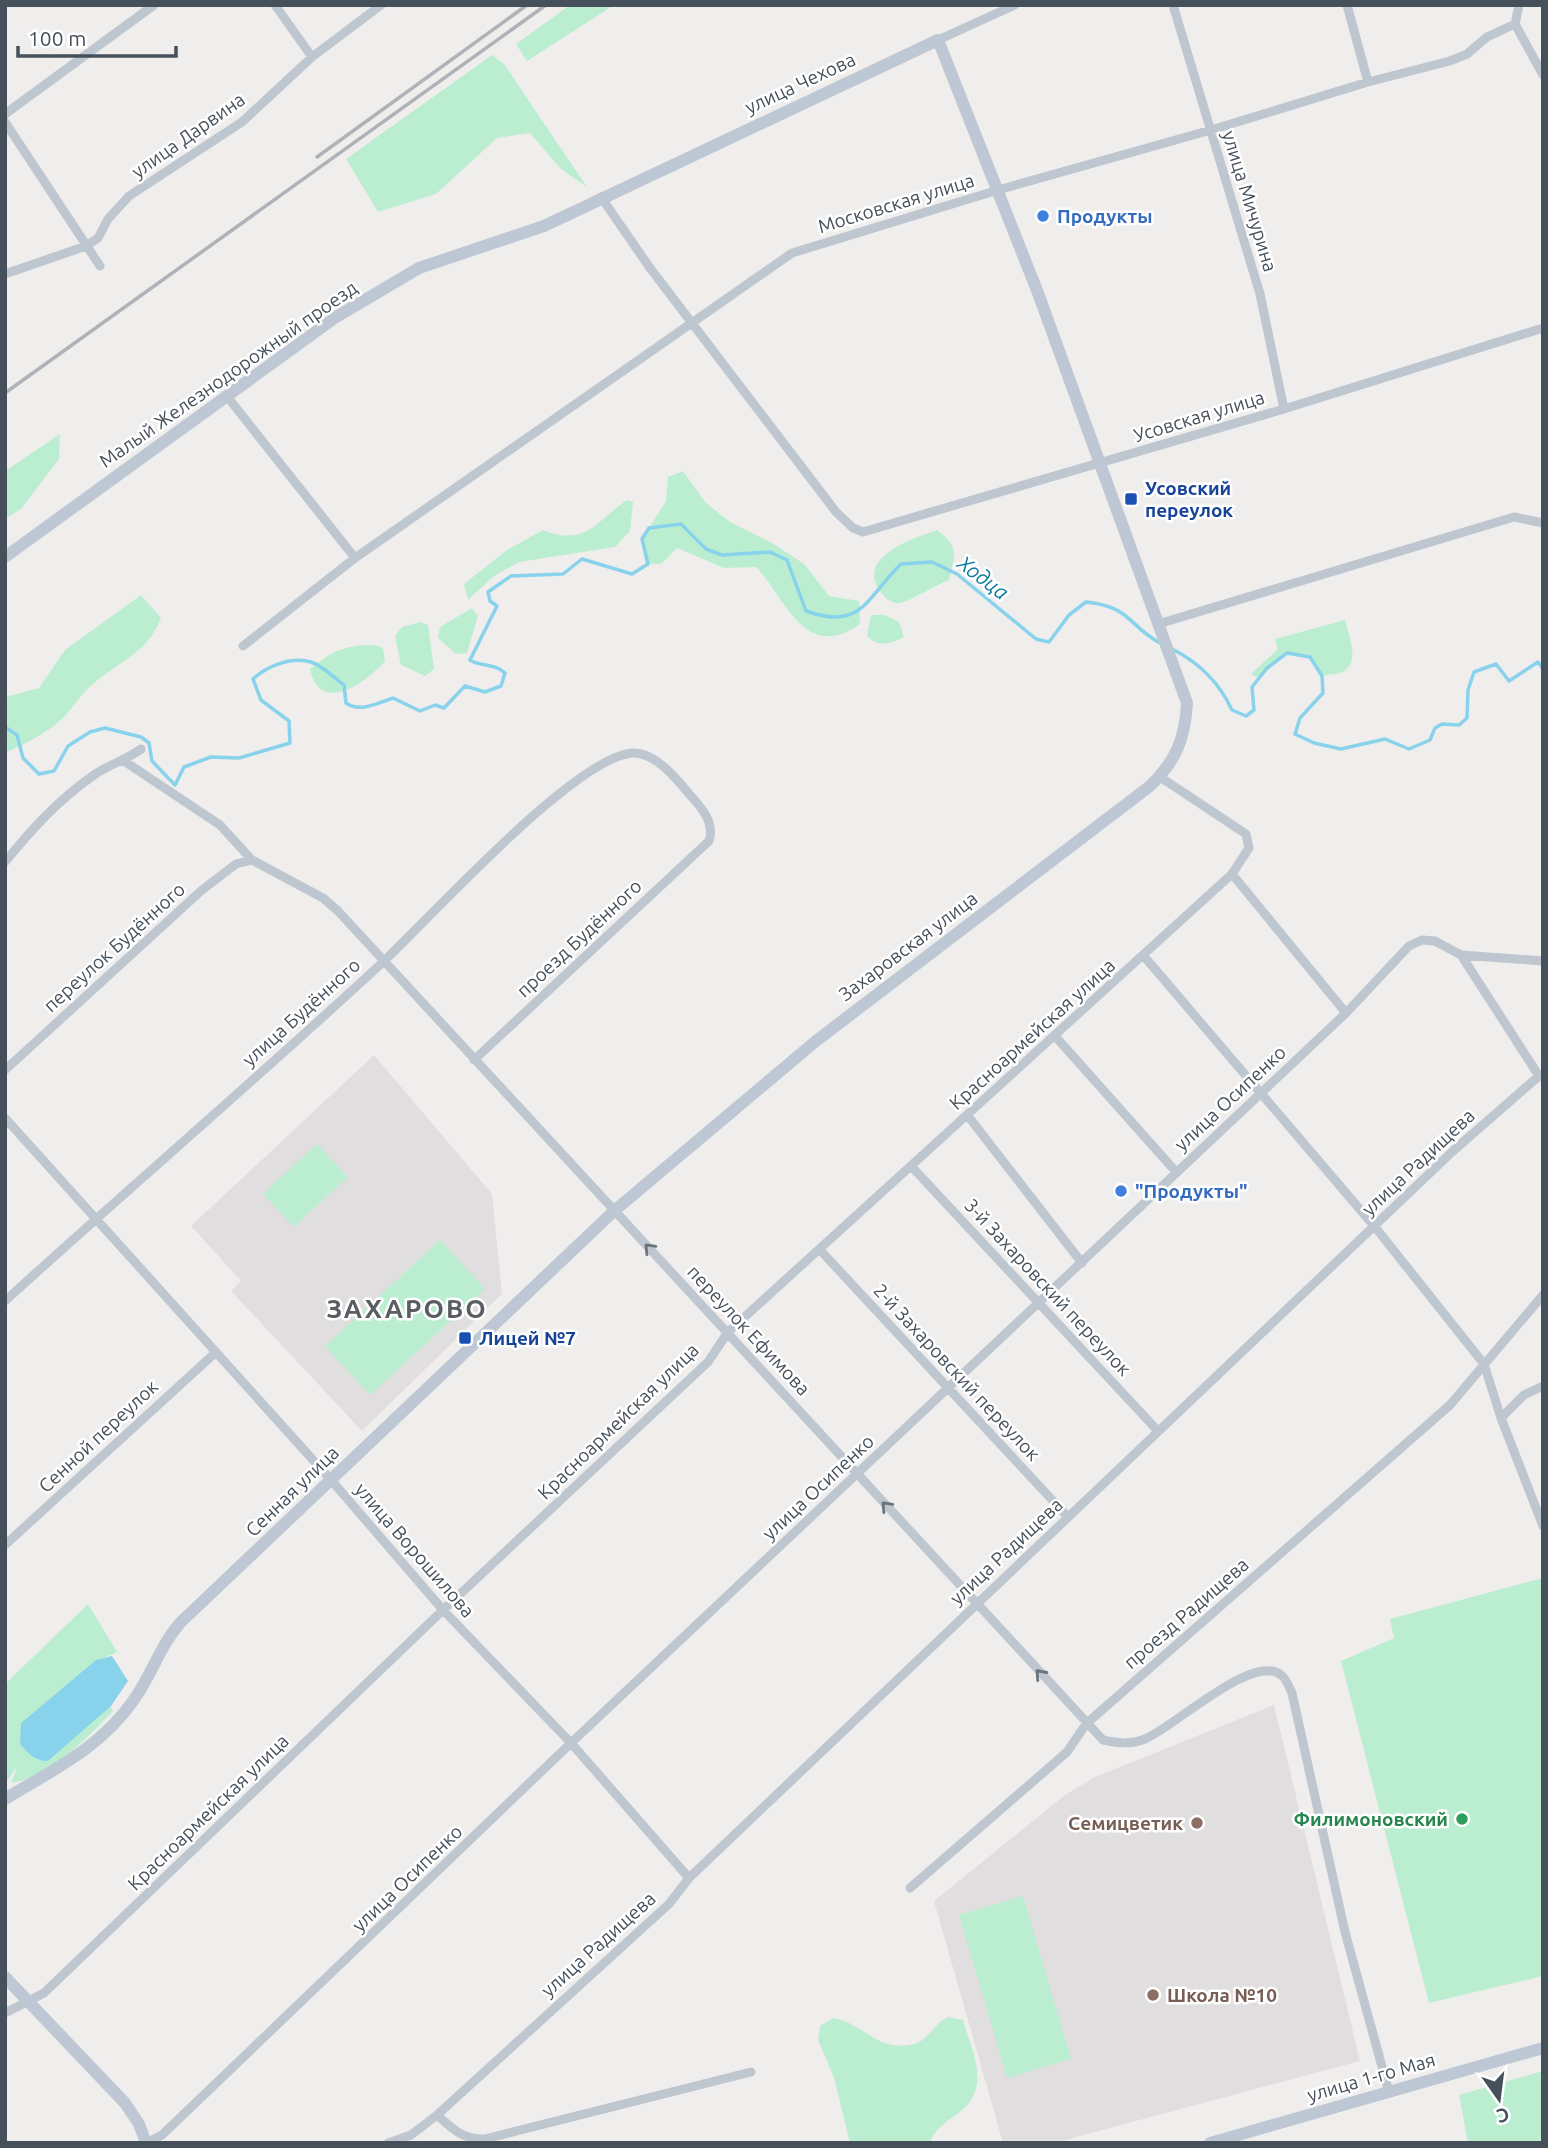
<svg xmlns="http://www.w3.org/2000/svg" width="1548" height="2148" font-family="Ubuntu,sans-serif">
  <rect width="100%" height="100%" fill="#f0eded"/>
  <path fill="#e1dedf" d="M374,1055L492,1194L502,1294L362,1431L231,1291L241,1281L191,1226Z
    M1274,1705L1360,2061L1054,2143H1003L934,1901L1065,1795L1095,1777Z"/>
  <path fill="#bbeed0" d="M570,5H614L527,61L516,44Z
    M492,55L504,64L587,187L561,169L530,133L497,138L436,194L378,212L346,159Z
    M60,434L59,459L21,509L5,519V471Z
    M683,471L706,503L730,522L772,543L804,564L829,596L859,601L860,624C804,664 785,596 756,567L724,568L677,548L661,564H648L642,539L666,501L668,477Z
    M627,500L633,502L630,531L615,547L519,562L494,576L468,600L464,584L507,550L543,530C586,547 596,521 627,500Z
    M937,530C959,547 956,554 949,580C937,584 909,602 900,603C893,604 887,600 882,594C853,558 911,539 937,530Z
    M141,595L161,618C147,654 120,660 93,684C82,693 74,706 65,716C48,733 26,743 5,753V697L39,688L65,650Z
    M472,608L478,616L467,653L456,654L438,638L440,627Z
    M871,615H885L899,622L904,637C891,644 879,648 867,636Z
    M1345,620C1349,636 1362,665 1340,673C1334,675 1328,674 1322,676L1310,657L1287,653L1259,678L1251,674L1278,649L1275,639Z
    M420,622L428,625L434,669L425,676L401,665L395,636L402,627Z
    M375,645L383,648L385,661C367,682 320,716 310,669C335,649 343,646 375,645Z
    M317,1144L348,1177L294,1227L263,1194Z
    M440,1240L485,1289L370,1395L325,1346Z
    M1543,1578V1976L1429,2003L1341,1661L1394,1638L1390,1619Z
    M88,1604L117,1652L96,1661L21,1723L48,1761L102,1712L111,1706L113,1711C86,1739 52,1776 11,1783L18,1765L5,1784V1684Z
    M1023,1896L1071,2059L1007,2078L959,1915Z
    M948,2017L963,2020C973,2055 993,2089 956,2115C945,2122 935,2129 930,2143H850L834,2078L818,2040L820,2026L833,2018C865,2023 876,2053 914,2044C929,2040 934,2023 948,2017Z
    M1543,2071V2143H1468L1459,2095Z"/>
  <path fill="#88d3eb" d="M112,1656L128,1681L111,1706L48,1761C34,1761 28,1753 20,1744L21,1723L96,1660Z"/>
  <g fill="none" stroke-linecap="round" stroke-linejoin="round">
    <path stroke="#88d3eb" stroke-width="3.5" d="M1172,649C1200,663 1219,682 1232,710L1246,716L1254,710L1252,687L1267,668L1287,653L1310,657L1322,676L1323,693L1300,718L1295,734L1314,743L1341,749L1385,739L1409,749L1430,740L1435,728L1442,724L1459,725L1467,718L1468,690L1474,672L1496,664L1509,681L1538,662L1543,669
      M5,727L17,735L23,758L39,774L54,771L68,746L90,732L105,728L141,737L149,743L152,761L175,785L184,767L211,757L239,758L290,743L289,721L261,700L253,679C267,666 292,656 311,662C322,665 334,678 344,685L346,703C360,713 378,703 393,698L420,711L435,705L444,708L465,686L485,692L501,686L505,673C495,663 481,667 470,660L497,606L490,601L488,592L511,576L563,574L582,559L632,574L648,564L642,539L649,528L681,524L706,549L722,555L770,552L787,560L806,611C862,631 866,598 901,564L932,562L957,574L1036,639L1049,642L1069,615L1086,602C1133,607 1128,627 1162,644"/>
    <path stroke="#bec7d0" stroke-width="9" d="M275,5L312,57
      M1173,5L1260,294L1284,409
      M1347,5L1368,82
      M1519,5L1515,24L1543,75
      M938,40L1015,5
      M5,114L154,5
      M5,122L100,266
      M601,197L650,268L836,512L853,528L863,532L1284,409L1543,328
      M5,274L86,246L98,238L108,219L129,196L242,122L312,57L381,5
      M226,395L355,558
      M1158,624L1514,517L1543,523
      M243,646L355,558L792,253L998,190L1211,130L1368,82L1450,61L1467,54L1487,37L1515,24
      M124,761L220,825L252,860L323,898L338,911L1103,1740C1118,1743 1130,1745 1145,1739C1173,1728 1253,1652 1281,1675C1286,1678 1289,1687 1292,1693L1345,1932L1389,2092
      M5,862C32,829 58,800 94,775C108,765 126,760 141,749
      M1232,874L1346,1013
      M1143,955L1375,1227L1484,1364L1501,1418L1543,1526
      M1461,955L1539,1076
      M1055,1036L1177,1173
      M5,1070L202,890L236,864L252,860
      M968,1116L1082,1263
      M5,1118L332,1481L443,1610L571,1743L689,1878
      M912,1167L1158,1431
      M821,1251L1068,1517
      M5,1301C130,1187 259,1077 383,962C430,918 574,758 632,753C654,751 677,779 690,795C702,808 715,823 709,841L474,1060
      M1501,1418L1524,1395L1543,1386
      M5,1545L215,1353
      M910,1888L1067,1752L1086,1724L1450,1405L1543,1295
      M5,2013L44,1993L443,1610L708,1362L728,1332L1232,874L1249,848L1246,834L1160,777
      M437,2115C453,2129 463,2140 485,2139L751,2072
      M146,2143L162,2135L571,1743L1346,1013L1409,946L1422,940L1435,941L1461,955L1543,961
      M388,2143L411,2135L437,2115L669,1904L689,1878L1453,1151L1539,1076"/>
    <path stroke="#bec8d4" stroke-width="12" d="M5,557L336,317L419,268L544,226L938,40L1038,293L1187,703C1185,739 1176,761 1150,786L816,1041L614,1211L181,1622C160,1645 152,1675 133,1701C100,1748 53,1770 5,1799
      M5,1977L125,2103L139,2124L146,2143
      M1210,2143L1543,2048"/>
    <path stroke="#afb2b8" stroke-width="3.5" d="M317,157L527,5
      M5,393L546,5"/>
  </g>
  <defs><path id="oneway-chevron" d="M-2-3.5L2.5 0L-2 3.5" fill="none" stroke-width="1.6" stroke-linecap="round" stroke-linejoin="round" transform="scale(1.75)"/></defs>
  <g stroke="#6a747d">
    <use href="#oneway-chevron" transform="translate(649 1248) rotate(-133)"/>
    <use href="#oneway-chevron" transform="translate(886 1506) rotate(-133)"/>
    <use href="#oneway-chevron" transform="translate(1040 1674) rotate(-132)"/>
  </g>
  <g fill="#3f7fe0" stroke="#fff" stroke-width="2.5">
    <circle cx="1043" cy="216" r="7"/>
    <circle cx="1121" cy="1191" r="7"/>
  </g>
  <g fill="#1a4fb4" stroke="#fff" stroke-width="2.5">
    <rect x="1124" y="492" width="14" height="14" rx="3.5"/>
    <rect x="458" y="1331" width="14" height="14" rx="3.5"/>
  </g>
  <circle fill="#2e9e5b" stroke="#fff" stroke-width="2.5" cx="1462" cy="1819" r="7"/>
  <g fill="#8d6e63" stroke="#fff" stroke-width="2.5">
    <circle cx="1197" cy="1823" r="7"/>
    <circle cx="1153" cy="1995" r="7"/>
  </g>
  <g text-anchor="middle" stroke-width="5" stroke-linejoin="round" paint-order="stroke">
    <g font-size="19" fill="#46505a" stroke="#fff">
      <text transform="translate(800 83) rotate(-25)" y="7">улица Чехова</text>
      <text transform="translate(188 135) rotate(-35)" y="7">улица Дарвина</text>
      <text transform="translate(1250 201) rotate(73)" y="7">улица Мичурина</text>
      <text transform="translate(896 203) rotate(-17)" y="7">Московская улица</text>
      <text transform="translate(228 374) rotate(-35)" y="7">Малый Железнодорожный проезд</text>
      <text transform="translate(1199 416) rotate(-17)" y="7">Усовская улица</text>
      <text transform="translate(579 938) rotate(-43)" y="7">проезд Будённого</text>
      <text transform="translate(908 946) rotate(-37)" y="7">Захаровская улица</text>
      <text transform="translate(114 947) rotate(-42)" y="7">переулок Будённого</text>
      <text transform="translate(301 1012) rotate(-42)" y="7">улица Будённого</text>
      <text transform="translate(1032 1034) rotate(-42)" y="7">Красноармейская улица</text>
      <text transform="translate(1230 1098) rotate(-43)" y="7">улица Осипенко</text>
      <text transform="translate(1418 1162) rotate(-43)" y="7">улица Радищева</text>
      <text transform="translate(1048 1287) rotate(47)" y="7">3-й Захаровский переулок</text>
      <text transform="translate(749 1330) rotate(47)" y="7">переулок Ефимова</text>
      <text transform="translate(957 1372) rotate(47)" y="7">2-й Захаровский переулок</text>
      <text transform="translate(618 1421) rotate(-44)" y="7">Красноармейская улица</text>
      <text transform="translate(98 1436) rotate(-43)" y="7">Сенной переулок</text>
      <text transform="translate(818 1487) rotate(-43)" y="7">улица Осипенко</text>
      <text transform="translate(292 1491) rotate(-44)" y="7">Сенная улица</text>
      <text transform="translate(415 1550) rotate(49)" y="7">улица Ворошилова</text>
      <text transform="translate(1006 1551) rotate(-43)" y="7">улица Радищева</text>
      <text transform="translate(1186 1613) rotate(-41)" y="7">проезд Радищева</text>
      <text transform="translate(208 1812) rotate(-44)" y="7">Красноармейская улица</text>
      <text transform="translate(407 1878) rotate(-44)" y="7">улица Осипенко</text>
      <text transform="translate(598 1944) rotate(-42)" y="7">улица Радищева</text>
      <text transform="translate(1371 2077) rotate(-16)" y="7">улица 1-го Мая</text>
    </g>
    <g font-size="19" font-weight="bold" fill="#366cbe" stroke="#fff" text-anchor="start">
      <text x="1057" y="223">Продукты</text>
      <text x="1135" y="1198">"Продукты"</text>
    </g>
    <g font-size="19" font-weight="bold" fill="#164399" stroke="#fff" text-anchor="start">
      <text x="1145" y="495">Усовский<tspan x="1145" dy="22">переулок</tspan></text>
      <text x="479" y="1345">Лицей №7</text>
    </g>
    <g font-size="19" font-weight="bold" fill="#27864d" stroke="#fff" text-anchor="end">
      <text x="1448" y="1826">Филимоновский</text>
    </g>
    <g font-size="19" font-weight="bold" fill="#785e54" stroke="#fff" text-anchor="end">
      <text x="1183" y="1830">Семицветик</text>
      <text x="1167" y="2002" text-anchor="start">Школа №10</text>
    </g>
    <g font-size="21" font-style="italic" fill="#0d7b9f" stroke="#fff">
      <text transform="translate(983 578) rotate(37)" y="7">Ходца</text>
    </g>
    <g font-size="26" font-weight="bold" letter-spacing="2" fill="#5a5d62" stroke="#fff">
      <text x="407" y="1318">ЗАХАРОВО</text>
    </g>
  </g>
  <rect width="1548" height="2148" fill="none" stroke="#46505a" stroke-width="14"/>
  <g transform="translate(1499 2099) rotate(166)" stroke="#ffffff" stroke-width="5" paint-order="stroke">
  <path d="M0-5L12 26L0 18L-12 26Z" fill="#46505a"/>
  <text y="-10" font-size="19" font-weight="bold" text-anchor="middle" fill="#46505a">С</text>
  </g>
  <path d="M18 46v10h158v-10" fill="none" stroke="#46505a" stroke-width="3.5"/>
  <text x="28" y="46" font-size="21" fill="#46505a" stroke="#ffffff" stroke-width="5" paint-order="stroke">100 m</text>
</svg>
